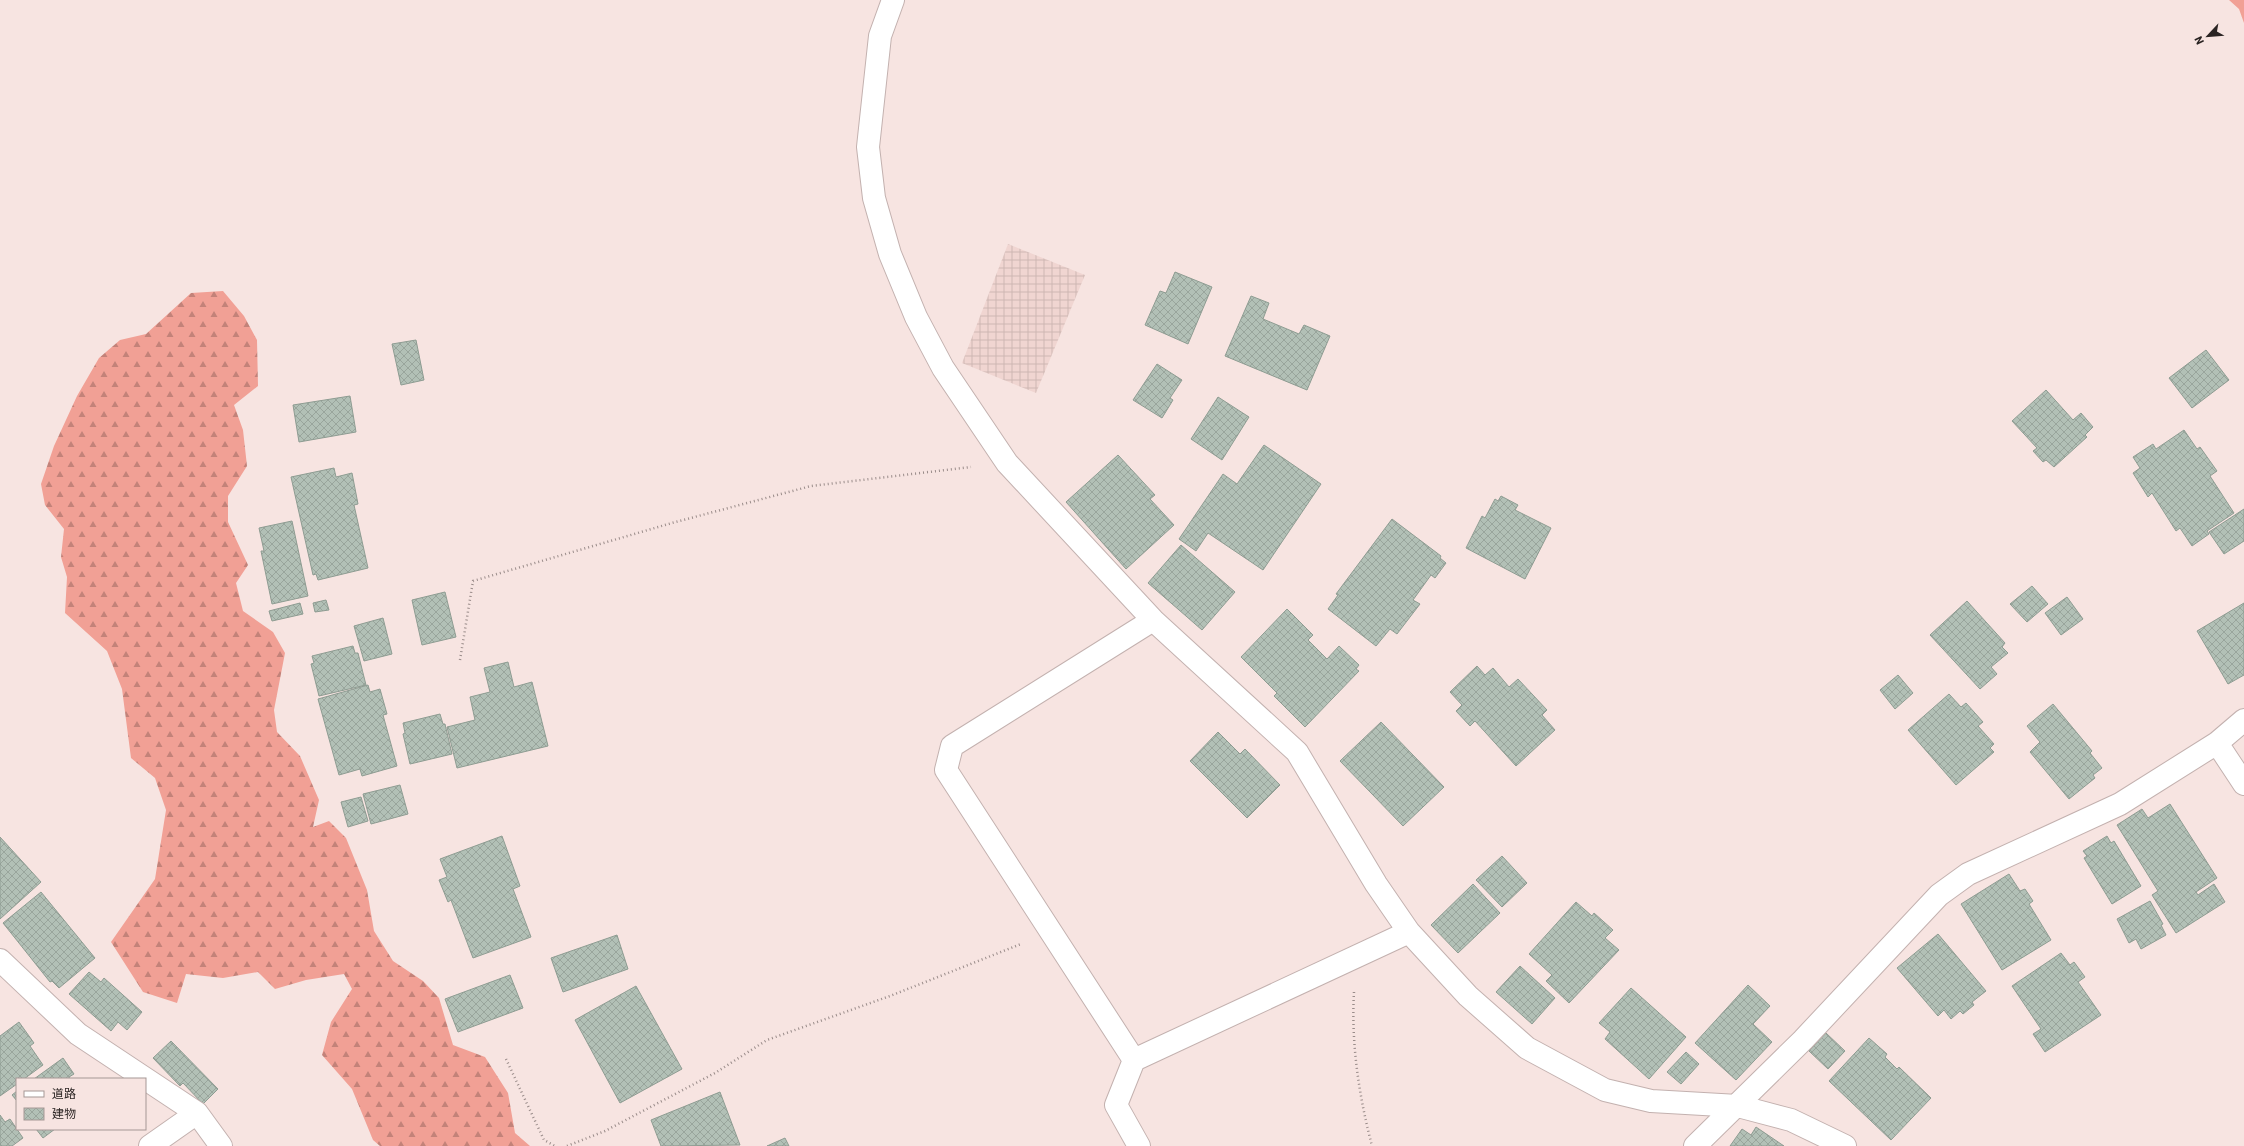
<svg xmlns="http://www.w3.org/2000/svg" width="2244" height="1146" font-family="Barlow,'Noto Sans JP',sans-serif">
  <defs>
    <pattern id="industrial-grid" width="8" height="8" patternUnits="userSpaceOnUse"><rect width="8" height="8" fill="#f0d5d1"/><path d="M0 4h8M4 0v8" fill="none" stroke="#ceb7b3"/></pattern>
    <pattern id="forest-firs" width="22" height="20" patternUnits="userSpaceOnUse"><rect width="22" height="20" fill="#f1a095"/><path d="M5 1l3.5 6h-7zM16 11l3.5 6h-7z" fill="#c38279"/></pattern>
    <pattern id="building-cross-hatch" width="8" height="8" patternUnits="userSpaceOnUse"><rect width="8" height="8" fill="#b2c0b6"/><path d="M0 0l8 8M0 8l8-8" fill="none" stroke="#99a59c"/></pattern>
  </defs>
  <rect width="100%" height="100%" fill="#f7e4e1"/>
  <path fill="url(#industrial-grid)" d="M1008,244L1085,275L1036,393L962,363Z"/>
  <path fill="url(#forest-firs)" d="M2229,0H2244V23L2239,9Z
    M223,291L244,316L257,340L258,386L234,405L243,430L247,466L228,496V522L248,565L236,583L243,611L273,632L285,653L274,710L277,732L300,756L319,800L313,827L329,821L346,838L367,890L374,931L393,961L423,981L439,998L453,1045L485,1057L508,1093L515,1133L530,1146H380L373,1140L352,1089L322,1055L331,1022L352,989L344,974L306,980L275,989L258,972L223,978L186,974L177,1003L143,992L111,942L155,879L166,810L155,778L131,758L122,689L107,651L65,613L67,577L61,557L64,529L45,505L41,484L54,446L77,396L99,358L120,340L146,334L191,293Z"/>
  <path fill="url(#building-cross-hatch)" stroke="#8e9c92" d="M1175,272L1212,287L1188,344L1145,325L1160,291L1166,293Z
    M1251,296L1269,303L1263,319L1299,334L1304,325L1330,336L1307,390L1225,356Z
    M416,340L424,380L401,385L392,344Z
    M2206,350L2229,380L2192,408L2169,378Z
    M1157,364L1182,380L1170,398L1173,400L1162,418L1133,400Z
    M2046,390L2073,420L2081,413L2093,427L2085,435L2087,437L2054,467L2046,460L2043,462L2033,451L2037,448L2012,421Z
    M350,396L356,432L299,442L293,405Z
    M1218,397L1249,417L1222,460L1191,439Z
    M2184,430L2197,449L2200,447L2217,471L2210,476L2234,513L2207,531L2209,534L2192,546L2180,528L2176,531L2152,493L2148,497L2133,473L2140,468L2133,457L2153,444L2156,449Z
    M1264,445L1321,484L1263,570L1208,533L1196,551L1179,539L1223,474L1237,484Z
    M1118,455L1155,495L1150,499L1174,525L1126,569L1066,502Z
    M334,468L336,477L352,473L358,504L354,505L368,568L318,580L316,574L313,575L291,477Z
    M1501,496L1518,505L1515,510L1551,528L1525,579L1466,548L1482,516L1485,518L1495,499L1498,501Z
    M2244,509V541L2224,554L2209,532Z
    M1392,519L1441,556L1440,558L1446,563L1435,578L1431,575L1413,600L1420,604L1397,634L1390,629L1376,646L1328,609L1338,595L1336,594Z
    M292,521L308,596L272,604L261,551H264L259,528Z
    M1181,545L1235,592L1202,630L1148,583Z
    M2032,586L2048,604L2027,622L2010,604Z
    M445,592L456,637L422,645L412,600Z
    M2067,597L2083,619L2061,635L2045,613Z
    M326,600L329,610L315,612L313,603Z
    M1967,601L2005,643L2002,647L2008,653L1991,667L1997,674L1980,689L1930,635Z
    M300,603L303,614L272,621L269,611Z
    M2244,603V675L2228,684L2197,631Z
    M1287,609L1313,635L1308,640L1327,659L1339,646L1359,665L1356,669L1359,671L1305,727L1274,696L1277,693L1241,657Z
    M383,618L392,654L364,661L354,626Z
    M353,646L355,653H358L366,685L319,696L311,664L314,663L312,656Z
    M508,662L514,687L532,682L548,746L457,768L447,727L475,720L470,697L490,692L484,668Z
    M1477,666L1485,675L1493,668L1509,687L1518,679L1547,710L1542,715L1555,730L1516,766L1475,721L1470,726L1456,711L1462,705L1450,692Z
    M1898,675L1913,693L1895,709L1880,690Z
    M368,685L370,692L380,689L387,714L383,715L397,766L362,776L360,769L339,775L318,699Z
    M1949,694L1961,707L1966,703L1983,722L1978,726L1994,744L1990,748L1994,752L1956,785L1908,730Z
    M2053,704L2092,751L2090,753L2102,768L2093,775L2095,778L2069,799L2030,752L2040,742L2027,726Z
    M440,714L443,724H445L452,754L410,764L403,734L405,733L403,723Z
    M1381,722L1444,787L1403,826L1340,761Z
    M1218,732L1240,754L1245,749L1280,785L1247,818L1190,761Z
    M400,785L408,814L371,824L363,794Z
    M361,797L368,821L348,827L341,802Z
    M2170,804L2217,878L2196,892L2198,895L2214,884L2225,902L2176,933L2152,895L2158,891L2117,825L2142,809L2148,818Z
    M502,836L520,886L513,889L531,937L473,958L451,900L448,902L439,880L447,877L440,859Z
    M2107,836L2111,843L2114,841L2141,886L2112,904L2084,858L2087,856L2083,851Z
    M0,837L41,882L0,919Z
    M1502,856L1527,883L1502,907L1476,880Z
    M2009,874L2020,891L2025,889L2033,901L2029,904L2051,940L2002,970L1961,904Z
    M1473,884L1500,913L1458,953L1431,925Z
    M41,892L95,958L59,988L52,981L50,982L3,923Z
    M2150,901L2163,924L2161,925L2166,935L2141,949L2136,939L2129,943L2117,919Z
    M1576,902L1592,916L1594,913L1613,930L1605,938L1619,950L1569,1003L1546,981L1552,975L1529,954Z
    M1938,934L1986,991L1972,1002L1974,1005L1963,1014L1960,1011L1951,1019L1944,1010L1938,1016L1897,968Z
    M617,935L628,969L563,992L551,958Z
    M2061,953L2070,965L2074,962L2085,977L2078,982L2101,1015L2045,1052L2033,1034L2041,1029L2012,986Z
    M1520,966L1555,998L1532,1024L1496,992Z
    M89,972L101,982L104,978L142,1012L127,1030L118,1022L111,1031L69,994Z
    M510,975L523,1008L458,1032L445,999Z
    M1748,985L1770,1006L1753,1024L1772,1042L1736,1080L1695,1043Z
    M636,986L682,1069L620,1103L575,1020Z
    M1631,988L1686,1037L1649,1079L1605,1039L1610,1032L1599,1023Z
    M19,1022L34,1043L30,1046L43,1065L24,1079H17V1084L0,1096V1036Z
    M1826,1033L1845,1051L1828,1069L1809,1051Z
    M1869,1038L1887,1054L1885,1057L1897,1069L1899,1067L1931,1098L1891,1140L1829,1081Z
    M171,1041L218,1089L203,1104L183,1083L180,1086L153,1058Z
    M1686,1052L1699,1064L1681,1084L1667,1072Z
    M63,1058L74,1074L69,1077L70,1079H34Z
    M17,1091V1101L12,1095Z
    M720,1092L740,1145L661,1146L651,1120Z
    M0,1115L5,1122L10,1119L23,1138L12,1146H0Z
    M1756,1127L1784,1146H1730L1742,1129L1751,1135Z
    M36,1129H55L43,1138Z
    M785,1138L789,1146H767Z"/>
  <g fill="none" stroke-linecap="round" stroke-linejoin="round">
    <defs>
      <path id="minor" d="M893,0L880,36L868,147L874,198L890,254L916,317L943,368L1007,463L1153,620L1297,752L1376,884L1409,932L1468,996L1527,1048L1605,1090L1651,1101L1738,1106L1791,1120L1845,1146
        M2217,743L2244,784
        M0,960L78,1034L197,1113L221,1146
        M1134,1060L946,770L952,746L1153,620
        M150,1146L197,1113
        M1139,1146L1116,1105L1134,1060L1409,932
        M1695,1146L1803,1040L1939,895L1968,874L2120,804L2217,743L2244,720"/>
    </defs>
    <use href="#minor" stroke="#c3b1af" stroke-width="24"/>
    <path stroke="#9a8c8a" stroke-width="2.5" stroke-dasharray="1 3" stroke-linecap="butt" d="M460,660L473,581L672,523L811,486L971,467
      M1354,992C1351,1044 1359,1096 1372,1146
      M506,1059L544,1140L555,1146
      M567,1146L605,1131L715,1073L767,1040L890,996L1021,944"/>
    <use href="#minor" stroke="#fff" stroke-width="22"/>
  </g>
  <rect x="16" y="1078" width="130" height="52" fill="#f7e4e1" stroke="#a59795"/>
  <rect x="24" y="1091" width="20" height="6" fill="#ffffff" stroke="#a59795"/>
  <text x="52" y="1098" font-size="12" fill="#2b2423">道路</text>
  <rect x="24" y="1108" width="20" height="12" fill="url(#building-cross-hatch)" stroke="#a59795"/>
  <text x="52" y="1118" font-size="12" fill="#2b2423">建物</text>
  <g transform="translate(2208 36) rotate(244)" stroke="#f7e4e1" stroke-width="3" paint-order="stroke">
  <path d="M0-3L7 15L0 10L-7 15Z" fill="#2b2423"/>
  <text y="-6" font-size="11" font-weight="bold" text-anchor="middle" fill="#2b2423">N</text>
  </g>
</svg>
